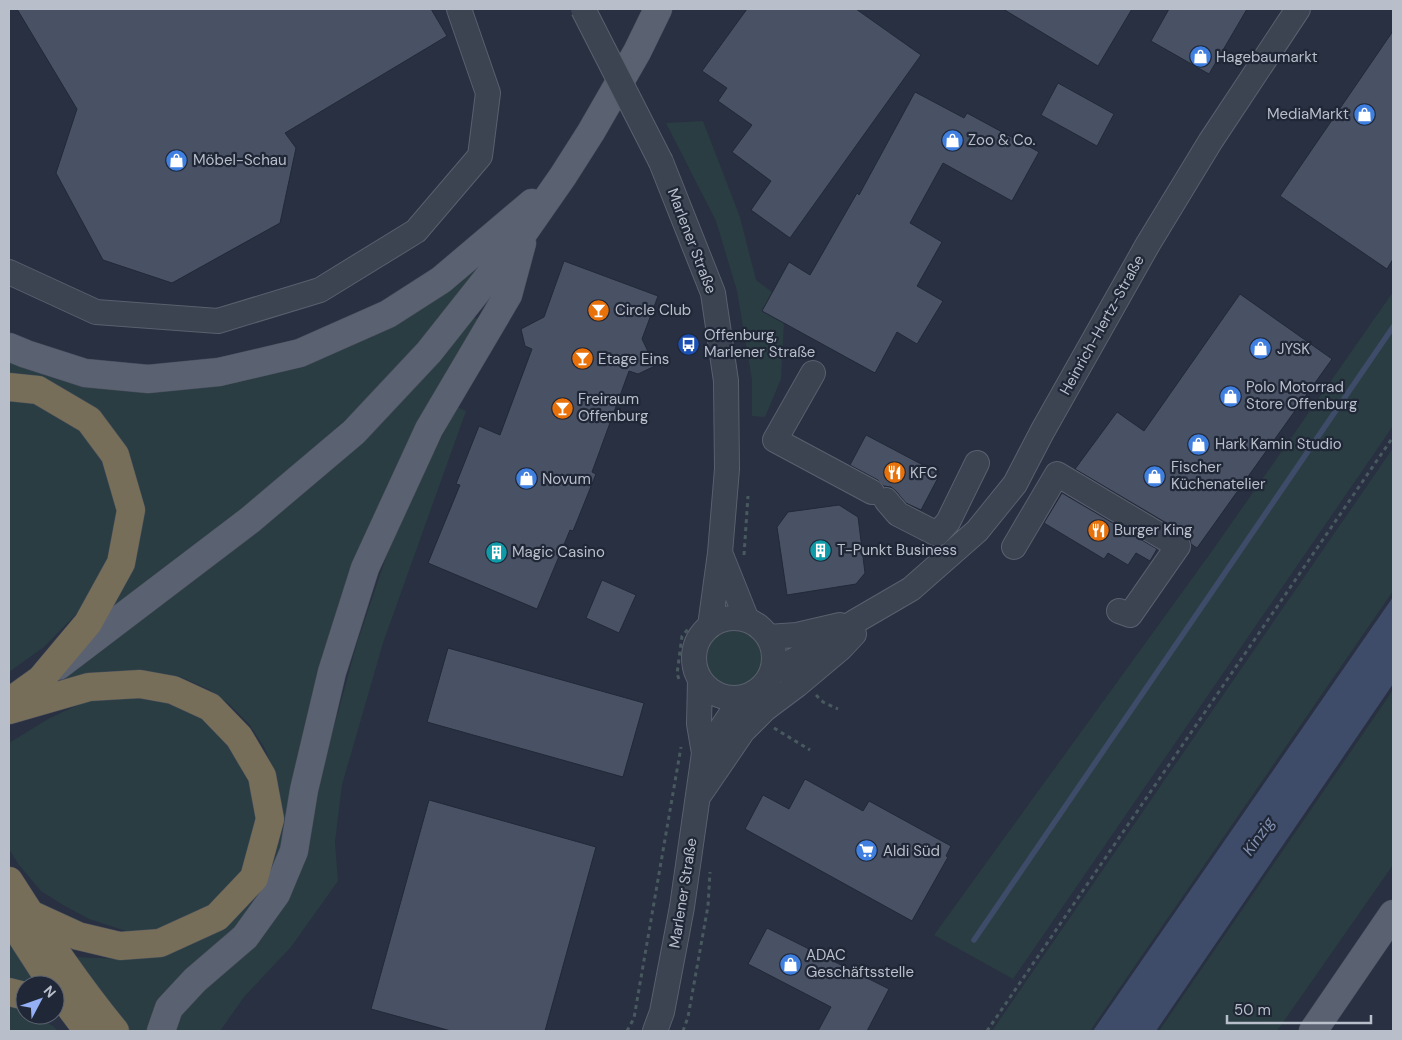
<svg xmlns="http://www.w3.org/2000/svg" width="1402" height="1040" font-family="'DM Sans',sans-serif">
  <rect width="100%" height="100%" fill="#283041"/>
  <path fill="#2a3d42" d="M703,121L740,217L756,280L772,292L762,311L784,323L781,379L765,417L752,416V380L737,291L716,221L666,123Z
    M485,255L490,261L433,329L362,405L265,492L105,617L139,512L57,385L27,374H9V359L54,378L93,385L257,377L347,347L421,304Z
    M1393,292V426L1013,979L934,935L1212,551Z
    M473,317L480,320L388,484L342,600L276,868L263,896L150,1031H126L71,957L121,959L201,939L278,822L280,792L274,771L264,747L249,724L229,704L210,690L181,677L150,672L61,685L58,681L168,598Z
    M9,394L30,396L86,430L119,488V539L87,603L44,647L9,672Z
    M457,407L466,411L383,643L342,785L335,842L338,881L291,947L244,997L220,1031H170L175,1019L228,963L314,800L357,643L398,522Z
    M1393,448V591L1090,1031H992Z
    M703 658a30 30 0 1 1 60 0a30 30 0 1 1-60 0Z
    M1393,690V865L1277,1031H1159Z
    M132,695L171,703L198,716L227,741L241,764L258,806L257,838L246,870L213,908L162,930L126,931L89,919L63,905L41,891L19,865L9,849V743L48,719L84,702Z
    M9,940L39,985L9,986Z
    M9,1005L25,1010V1015H34L53,1026L58,1031H9Z"/>
  <path fill="#3e4c69" d="M1393,597V684L1156,1031H1093Z"/>
  <g fill="none" stroke-linecap="round" stroke-linejoin="round">
    <path stroke="#3e4c69" stroke-width="5.5" d="M974,940L1393,327"/>
  </g>
  <path fill="#495265" stroke="#222938" d="M17,9H431L447,36L285,133L296,148L280,223L172,283L103,260L56,173L77,109Z
    M747,9H856L921,55L790,238L751,210L771,181L732,152L752,125L718,101L727,88L702,71Z
    M1003,9H1132L1098,66Z
    M1169,9H1247L1209,74L1151,41Z
    M1393,31V259L1387,269L1280,196Z
    M1058,83L1114,114L1097,146L1041,115Z
    M915,92L964,118L967,113L1039,152L1012,201L943,163L910,223L942,242L917,286L943,301L917,344L897,332L875,373L762,311L789,262L810,275L857,193L859,195Z
    M564,261L658,296L642,339L655,366L638,374L629,371L592,472L596,474L573,531L570,530L537,609L428,563L460,485L456,484L479,426L500,435L532,349L525,346L521,329L544,317Z
    M1240,294L1332,359L1197,548L1191,544L1190,539L1185,534L1075,469L1117,412L1144,431Z
    M866,435L940,474L921,510L906,503L896,491L891,487L884,486L878,480L850,465Z
    M1062,493L1157,549L1150,561L1136,553L1128,565L1108,553L1104,559L1044,523Z
    M839,505L858,517L865,573L856,584L787,595L777,527L788,512Z
    M602,580L636,595L619,633L586,618Z
    M448,648L644,703L623,777L427,722Z
    M805,779L863,811L869,801L951,846L946,856L948,857L912,921L745,829L763,795L789,809Z
    M429,800L596,847L545,1031H451L371,1009Z
    M767,928L889,989L867,1031H818L831,1007L748,964Z"/>
  <g fill="none" stroke-linecap="round" stroke-linejoin="round">
    <defs>
      <path id="minor" d="M661,162L713,293L726,381L727,469L720,553L710,626
        M9,272L96,312L218,321L320,290L416,231L480,156L488,93L459,9
        M813,373L775,440L872,492
        M886,500L898,514L937,534L948,522L977,463
        M1014,547L1057,474L1178,546L1130,615L1119,611
        M721,555L747,620
        M694 658a40 40 0 1 1 80 0a40 40 0 1 1-80 0Z
        M768,637L797,635L840,625
        M772,673L805,654L856,621L911,589L977,531L1015,484L1042,432L1148,244L1210,142L1298,9
        M704,753C718,735 729,716 742,698
        M700,794L743,731L765,709L797,685L841,648L854,634
        M655,1031L662,1012L682,907L704,753L699,724L700,680"/>
      <path id="major" d="M9,347L26,354L85,373L148,379L219,372L300,353L388,314L441,280L532,203
        M58,666L250,520L354,432L429,352L524,232L563,176L591,132L637,52L658,9
        M161,1031L169,1008L195,980L245,937L276,894L294,851L304,790L332,672L365,568L429,429L508,295L522,243
        M1313,1031L1393,914"/>
      <path id="highway" d="M9,387L38,390L89,420L115,455L131,510L121,563L88,623L41,679L9,702
        M9,710L89,687L140,684L173,690L210,707L239,737L262,776L270,819L254,878L217,917L160,943L120,946L78,936L30,914
        M9,881C42,933 76,984 115,1031
        M9,917L53,985
        M55,987L88,1031
        M9,992L25,996"/>
    </defs>
    <use href="#minor" stroke="#5a606e" stroke-width="26"/>
    <use href="#major" stroke="#464b5a" stroke-width="29"/>
    <use href="#highway" stroke="#464d5b" stroke-width="29"/>
    <path stroke="#485a5f" stroke-width="3" stroke-dasharray="4 4" stroke-linecap="butt" d="M744,555L748,496
      M679,679L677,674L682,636L690,627
      M816,695L823,702L838,709
      M774,728L810,750
      M627,1031L634,1018L681,747
      M683,1031L688,1017L708,906L710,872
      M987,1031L1393,437"/>
    <use href="#minor" stroke="#3c4351" stroke-width="24"/>
    <use href="#major" stroke="#5a6171" stroke-width="28"/>
    <use href="#highway" stroke="#776e59" stroke-width="28"/>
    <defs>
      <path id="minor-bridge" d="M583,9L661,162"/>
    </defs>
    <use href="#minor-bridge" stroke="#5a606e" stroke-width="26" stroke-linecap="butt"/>
    <use href="#minor-bridge" stroke="#3c4351" stroke-width="24"/>
  </g>
  <defs>
    <symbol id="shop-disc" viewBox="-11 -11 22 22"><circle r="9.5" fill="#3f7fe0" stroke="#202736"/><path d="M-5-2.5h2.3a2.7 3.5 0 0 1 5.4 0H5L5.5 6h-11ZM-1.5-2.5h3a1.5 2.3 0 0 0-3 0Z" fill="#fff"/></symbol>
    <symbol id="bar-disc" viewBox="-11 -11 22 22"><circle r="9.5" fill="#e8710a" stroke="#202736"/><path d="M-6-5H6L.8 .8V4.5H3.5V6h-7V4.5H-.8V.8Z" fill="#fff"/></symbol>
    <symbol id="bus-disc" viewBox="-11 -11 22 22"><circle r="9.5" fill="#1a4fb4" stroke="#202736"/><path d="M-5-6H5V4H4V6H2V4H-2V6H-4V4H-5ZM-3.5-4V0h7V-4ZM-3.5 1.2v1.5H-2V1.2ZM2 1.2v1.5H3.5V1.2Z" fill="#fff"/></symbol>
    <symbol id="restaurant-disc" viewBox="-11 -11 22 22"><circle r="9.5" fill="#e8710a" stroke="#202736"/><path d="M-5-6h1v4h1v-4h1v4h1v-4h1v5L-1.5 .5V6h-2V.5L-5-1ZM5-6V6H3V1.5H1.5Q1.5-4 5-6Z" fill="#fff"/></symbol>
    <symbol id="building-disc" viewBox="-11 -11 22 22"><circle r="9.5" fill="#0f9aa8" stroke="#202736"/><path d="M-4-6H4V6H1V3H-1V6H-4ZM-2.5-4.3h1.7v1.8h-1.7ZM.8-4.3h1.7v1.8H.8ZM-2.5-1h1.7V.8h-1.7ZM.8-1h1.7V.8H.8Z" fill="#fff"/></symbol>
    <symbol id="supermarket-disc" viewBox="-11 -11 22 22"><circle r="9.5" fill="#3f7fe0" stroke="#202736"/><path d="M-6-5.5h2.5l.6 2H6L4.5 2H-2.5L-4.4-4H-6ZM-1.5 3.2a1.3 1.3 0 1 0 .1 0ZM3 3.2a1.3 1.3 0 1 0 .1 0Z" fill="#fff"/></symbol>
  </defs>
  <g fill-rule="evenodd">
    <use href="#shop-disc" x="1188" y="44" width="25" height="25"/>
    <use href="#shop-disc" x="1352" y="102" width="25" height="25"/>
    <use href="#shop-disc" x="940" y="128" width="25" height="25"/>
    <use href="#shop-disc" x="164" y="148" width="25" height="25"/>
    <use href="#bar-disc" x="586" y="298" width="25" height="25"/>
    <use href="#bus-disc" x="676" y="332" width="25" height="25"/>
    <use href="#shop-disc" x="1248" y="336" width="25" height="25"/>
    <use href="#bar-disc" x="570" y="346" width="25" height="25"/>
    <use href="#shop-disc" x="1218" y="384" width="25" height="25"/>
    <use href="#bar-disc" x="550" y="396" width="25" height="25"/>
    <use href="#shop-disc" x="1186" y="432" width="25" height="25"/>
    <use href="#restaurant-disc" x="882" y="460" width="25" height="25"/>
    <use href="#shop-disc" x="1142" y="464" width="25" height="25"/>
    <use href="#shop-disc" x="514" y="466" width="25" height="25"/>
    <use href="#restaurant-disc" x="1086" y="518" width="25" height="25"/>
    <use href="#building-disc" x="808" y="538" width="25" height="25"/>
    <use href="#building-disc" x="484" y="540" width="25" height="25"/>
    <use href="#supermarket-disc" x="854" y="838" width="25" height="25"/>
    <use href="#shop-disc" x="778" y="952" width="25" height="25"/>
  </g>
  <g text-anchor="middle" stroke-width="4.5" stroke-linejoin="round" paint-order="stroke">
    <g font-size="15" fill="#b9becb" stroke="#202736" text-anchor="start">
      <text x="1216" y="62">Hagebaumarkt</text>
      <text x="1349" y="119" text-anchor="end">MediaMarkt</text>
      <text x="968" y="145">Zoo &amp; Co.</text>
      <text x="193" y="165">Möbel-Schau</text>
      <text x="615" y="315">Circle Club</text>
      <text x="704" y="340">Offenburg,<tspan x="704" dy="17">Marlener Straße</tspan></text>
      <text x="1277" y="354">JYSK</text>
      <text x="598" y="364">Etage Eins</text>
      <text x="1246" y="392">Polo Motorrad<tspan x="1246" dy="17">Store Offenburg</tspan></text>
      <text x="578" y="404">Freiraum<tspan x="578" dy="17">Offenburg</tspan></text>
      <text x="1215" y="449">Hark Kamin Studio</text>
      <text x="1171" y="472">Fischer<tspan x="1171" dy="17">Küchenatelier</tspan></text>
      <text x="910" y="478">KFC</text>
      <text x="542" y="484">Novum</text>
      <text x="1114" y="535">Burger King</text>
      <text x="837" y="555">T-Punkt Business</text>
      <text x="512" y="557">Magic Casino</text>
      <text x="883" y="856">Aldi Süd</text>
      <text x="806" y="960">ADAC<tspan x="806" dy="17">Geschäftsstelle</tspan></text>
    </g>
    <g font-size="15" fill="#b9becb" stroke="#202736">
      <text transform="translate(692 241) rotate(69)" y="5">Marlener Straße</text>
      <text transform="translate(1102 325) rotate(-61)" y="5">Heinrich-Hertz-Straße</text>
      <text transform="translate(683 893) rotate(-81)" y="5">Marlener Straße</text>
    </g>
    <g font-size="16" font-style="italic" fill="#8291b1" stroke="#202736">
      <text transform="translate(1258 836) rotate(-55)" y="6">Kinzig</text>
    </g>
  </g>
  <rect width="1402" height="1040" fill="none" stroke="#b9becb" stroke-width="20"/>
  <g transform="translate(40 1000) rotate(49)"><circle r="24" fill="#202736" stroke="#5d6372"/>
  <path d="M0-4L9 19L0 12L-9 19Z" fill="#95b0f4"/>
  <text y="-8" font-size="14" font-weight="bold" text-anchor="middle" fill="#b9becb">N</text>
  </g>
  <path d="M1227 1015v8h144v-8" fill="none" stroke="#b9becb" stroke-width="2.5"/>
  <text x="1234" y="1015" font-size="15" fill="#b9becb" stroke="#202736" stroke-width="4" paint-order="stroke">50 m</text>
</svg>
